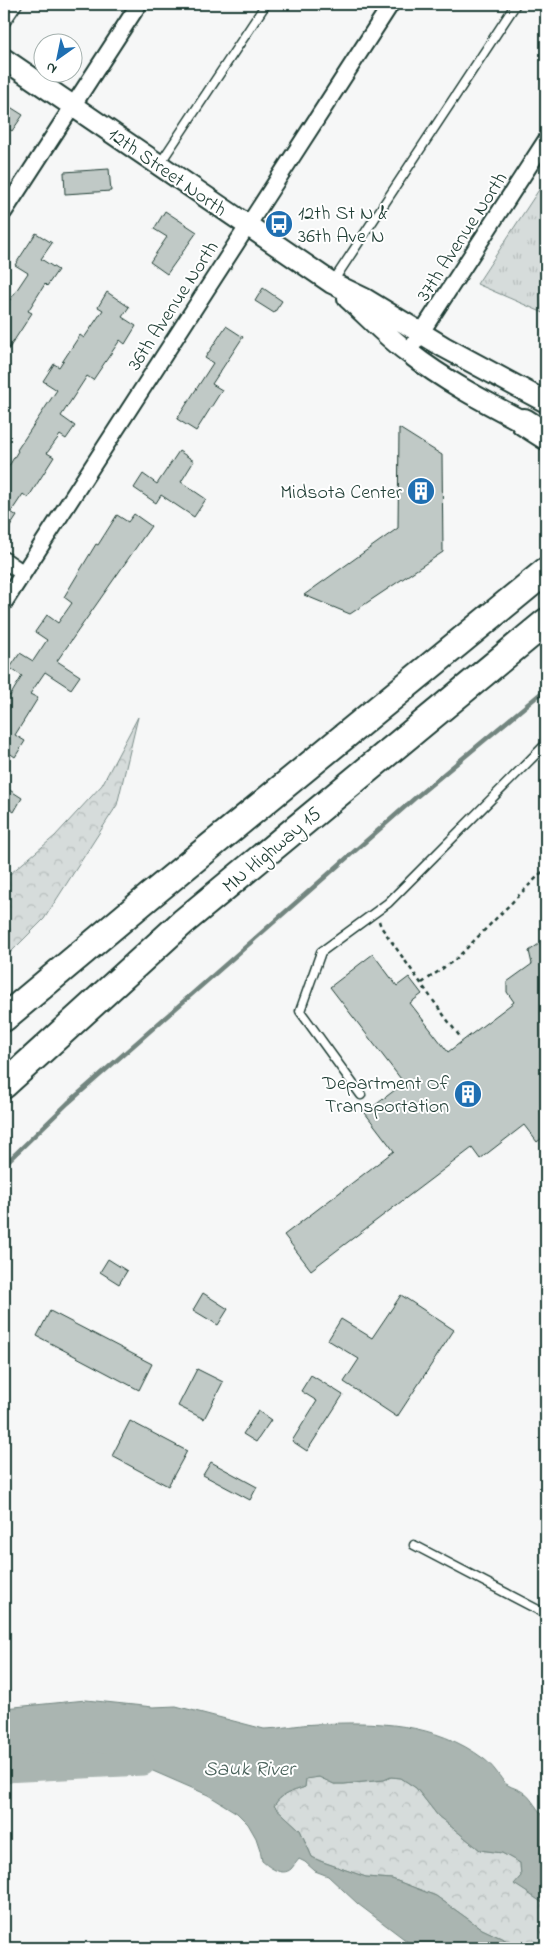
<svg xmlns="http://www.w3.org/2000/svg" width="550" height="1952" font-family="'Indie Flower',sans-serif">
  <defs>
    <pattern id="grass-tufts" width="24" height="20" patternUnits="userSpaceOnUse" patternTransform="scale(1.25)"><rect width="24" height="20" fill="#d6dcdb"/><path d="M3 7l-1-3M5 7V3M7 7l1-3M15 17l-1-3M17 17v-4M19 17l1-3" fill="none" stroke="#b7bebd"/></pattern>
    <pattern id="forest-crowns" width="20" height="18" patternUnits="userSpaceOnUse" patternTransform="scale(1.25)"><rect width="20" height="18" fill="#d6dcdb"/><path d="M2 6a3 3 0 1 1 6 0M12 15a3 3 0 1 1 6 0" fill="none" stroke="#b7bebd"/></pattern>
  </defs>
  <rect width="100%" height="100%" fill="#f6f7f7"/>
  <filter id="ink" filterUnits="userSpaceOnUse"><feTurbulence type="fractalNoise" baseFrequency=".02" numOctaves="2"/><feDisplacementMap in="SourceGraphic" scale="10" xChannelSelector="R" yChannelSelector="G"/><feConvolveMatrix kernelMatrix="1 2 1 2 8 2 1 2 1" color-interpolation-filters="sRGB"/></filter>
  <g filter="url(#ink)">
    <path fill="url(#grass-tufts)" stroke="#7a8c88" d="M546,179V314L477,284Z"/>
    <path fill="url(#forest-crowns)" stroke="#7a8c88" d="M138,717L117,805L44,919L4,959V879L55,836L102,785Z
      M319,1777L334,1784H344L384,1780L391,1777L401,1778L416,1788L438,1816L480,1850L502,1853L520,1863L521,1876L515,1884L546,1905V1926L542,1932L545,1938L541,1944L518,1946L482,1929L436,1896L392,1879L366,1877L320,1861L312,1857L300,1830L274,1806C281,1793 292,1792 305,1787V1779Z"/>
    <path fill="#aab5b1" stroke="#72857f" d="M86,1700L153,1707L176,1706L264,1729C282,1729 299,1724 317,1724C376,1721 435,1722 484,1759C494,1767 497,1773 504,1782C510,1788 518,1788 524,1793C532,1798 537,1811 546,1818V1905L514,1884L521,1876L520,1863L502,1853L480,1850L438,1816L416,1788L401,1778L391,1777L384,1780L344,1784H334L319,1777L306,1779L305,1787C292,1792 281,1793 274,1806L300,1830L312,1857L320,1861L366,1877L392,1879L436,1896L482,1929L518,1946L541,1944L545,1938L542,1932L546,1926V1948H416L358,1904L328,1876L315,1871L305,1862L299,1859C296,1862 294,1866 291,1869C282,1877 269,1867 262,1861L260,1850L256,1838L248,1824L237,1813L208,1795L146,1768L112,1765H74L59,1772L39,1773L4,1784V1708Z"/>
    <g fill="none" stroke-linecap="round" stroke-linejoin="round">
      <path stroke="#72857f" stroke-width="4.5" d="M4,1165L68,1103L415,798L546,689"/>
      <path stroke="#aab5b1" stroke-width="25" d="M4,1770L143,1763"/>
    </g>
    <path fill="#c0c9c6" stroke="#1f3d34" d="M4,103L23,115L12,131L4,126Z
      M109,169L111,191L65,194L64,172Z
      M165,211L197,232L167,274L150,262L167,237L154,229Z
      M36,233L52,243L41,259L58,270L47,286L45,284L28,311L32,313L4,356V295L10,300L28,273L15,265Z
      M263,288L282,301L274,313L255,301Z
      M107,292L129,307L122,317L136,326L125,344L120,340L93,380L87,376L61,416L75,426L66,439L60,435L47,453L54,457L28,498L23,494L11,512L17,516L4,536V474L18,451L17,450L57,390L43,381L54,364L59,367L80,335L84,338L103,310L98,307Z
      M226,326L243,337L212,384L222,390L196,431L177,419L213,363L205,358Z
      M399,428L442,455L443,552L350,614L304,595L398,528Z
      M179,451L194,461L181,482L206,499L194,517L161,495L156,503L134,488L143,474L157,484Z
      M134,514L151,526L57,661L80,676L71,689L45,672L30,694L38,698L15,735L25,741L15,757L5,750L4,752V692L10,696L22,676L10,668L20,653L33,661L47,640L35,632L47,615L58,623L72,603L64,597L96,544L98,545L117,515L128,522Z
      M8,789L22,798L14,812L4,805V796Z
      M546,939V1135L537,1142L524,1125L480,1159L472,1148L311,1270L284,1235L394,1151L365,1113L404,1083L330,987L373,954L397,986L409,977L422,994L410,1003L448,1052L514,1002L507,992V982L532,964L529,951Z
      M108,1259L127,1271L119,1284L100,1272Z
      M203,1293L228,1309L218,1325L193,1310Z
      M401,1295L454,1330L397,1417L344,1382L359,1359L328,1340L341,1319L372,1338Z
      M50,1311L152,1364L139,1390L37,1336Z
      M197,1369L223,1382L204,1419L178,1406Z
      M311,1375L343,1395L307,1451L292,1441L317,1401L301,1391Z
      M258,1411L271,1420L256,1442L243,1434Z
      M130,1421L187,1451L168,1486L112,1456Z
      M211,1462L257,1487L250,1500L203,1475Z"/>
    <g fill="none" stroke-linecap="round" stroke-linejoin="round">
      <defs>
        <path id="lane" d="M4,25L18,4
          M159,165L266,4
          M332,283L516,4
          M361,1095L300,1011L321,952L388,903L546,744
          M414,1545L546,1614"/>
        <path id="street" d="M4,212L139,4
          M408,353L546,140
          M4,560L23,573
          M4,603L391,4"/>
        <path id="secondary" d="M4,59L332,283L365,299L444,347L546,402
          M348,298C368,316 386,336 408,352C447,383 493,406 537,429"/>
        <path id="highway" d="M524,422L546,436
          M4,1018L151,895L546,571
          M4,1085L183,922L546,622"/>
      </defs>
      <use href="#lane" stroke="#1f3d34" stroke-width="11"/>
      <use href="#street" stroke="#1f3d34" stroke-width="19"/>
      <use href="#secondary" stroke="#1f3d34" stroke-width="24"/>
      <use href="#highway" stroke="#1f3d34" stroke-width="30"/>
      <path stroke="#1f3d34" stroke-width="2.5" stroke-dasharray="4 4" stroke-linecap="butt" d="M379,921L381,927C408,964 433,1002 461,1038
        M422,983L456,959L546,868"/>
      <use href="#lane" stroke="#fff" stroke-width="8"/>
      <use href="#street" stroke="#fff" stroke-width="15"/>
      <use href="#secondary" stroke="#fff" stroke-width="20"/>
      <use href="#highway" stroke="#fff" stroke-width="26"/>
    </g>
  </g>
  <defs>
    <symbol id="bus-disc" viewBox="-11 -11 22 22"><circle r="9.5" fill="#1f6fb2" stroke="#fff"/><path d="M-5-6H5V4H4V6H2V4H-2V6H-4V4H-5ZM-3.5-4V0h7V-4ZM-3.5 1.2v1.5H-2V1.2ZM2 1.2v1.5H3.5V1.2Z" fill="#fff"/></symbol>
    <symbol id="building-disc" viewBox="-11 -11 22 22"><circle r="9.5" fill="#1f6fb2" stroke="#fff"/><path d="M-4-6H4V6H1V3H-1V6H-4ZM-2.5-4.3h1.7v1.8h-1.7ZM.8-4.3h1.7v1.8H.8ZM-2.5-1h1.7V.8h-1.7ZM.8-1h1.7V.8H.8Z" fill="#fff"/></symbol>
  </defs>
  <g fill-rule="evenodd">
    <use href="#bus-disc" x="263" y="208" width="32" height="32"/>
    <use href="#building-disc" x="405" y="475" width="32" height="32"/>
    <use href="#building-disc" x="452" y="1078" width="32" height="32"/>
  </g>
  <g text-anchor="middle" stroke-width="4" stroke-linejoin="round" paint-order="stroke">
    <g font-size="20" fill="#1f3d34" stroke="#fff">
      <text transform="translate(168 171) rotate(35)" y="7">12th Street North</text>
      <text transform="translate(461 236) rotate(-57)" y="7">37th Avenue North</text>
      <text transform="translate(172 305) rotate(-57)" y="7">36th Avenue North</text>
      <text transform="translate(271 849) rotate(-40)" y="7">MN Highway 15</text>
    </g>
    <g font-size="20" fill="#1f3d34" stroke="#fff" text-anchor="end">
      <text x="298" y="219" text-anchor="start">12th St N &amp;<tspan x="298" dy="23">36th Ave N</tspan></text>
      <text x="402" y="498">Midsota Center</text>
      <text x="449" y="1089">Department Of<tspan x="449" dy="23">Transportation</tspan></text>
    </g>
    <g font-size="21" font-style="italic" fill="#49615a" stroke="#fff">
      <text x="249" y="1775">Sauk River</text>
    </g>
  </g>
  <rect width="550" height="1952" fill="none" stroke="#fff" stroke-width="20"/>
  <rect x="10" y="10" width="530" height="1932" fill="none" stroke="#1f3d34" stroke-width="2" filter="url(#ink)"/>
  <g transform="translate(58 58) rotate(213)"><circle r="24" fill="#ffffff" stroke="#a5b1ae"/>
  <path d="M0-4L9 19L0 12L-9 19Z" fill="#1f6fb2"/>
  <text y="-8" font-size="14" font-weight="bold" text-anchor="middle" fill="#1f3d34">N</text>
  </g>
</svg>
